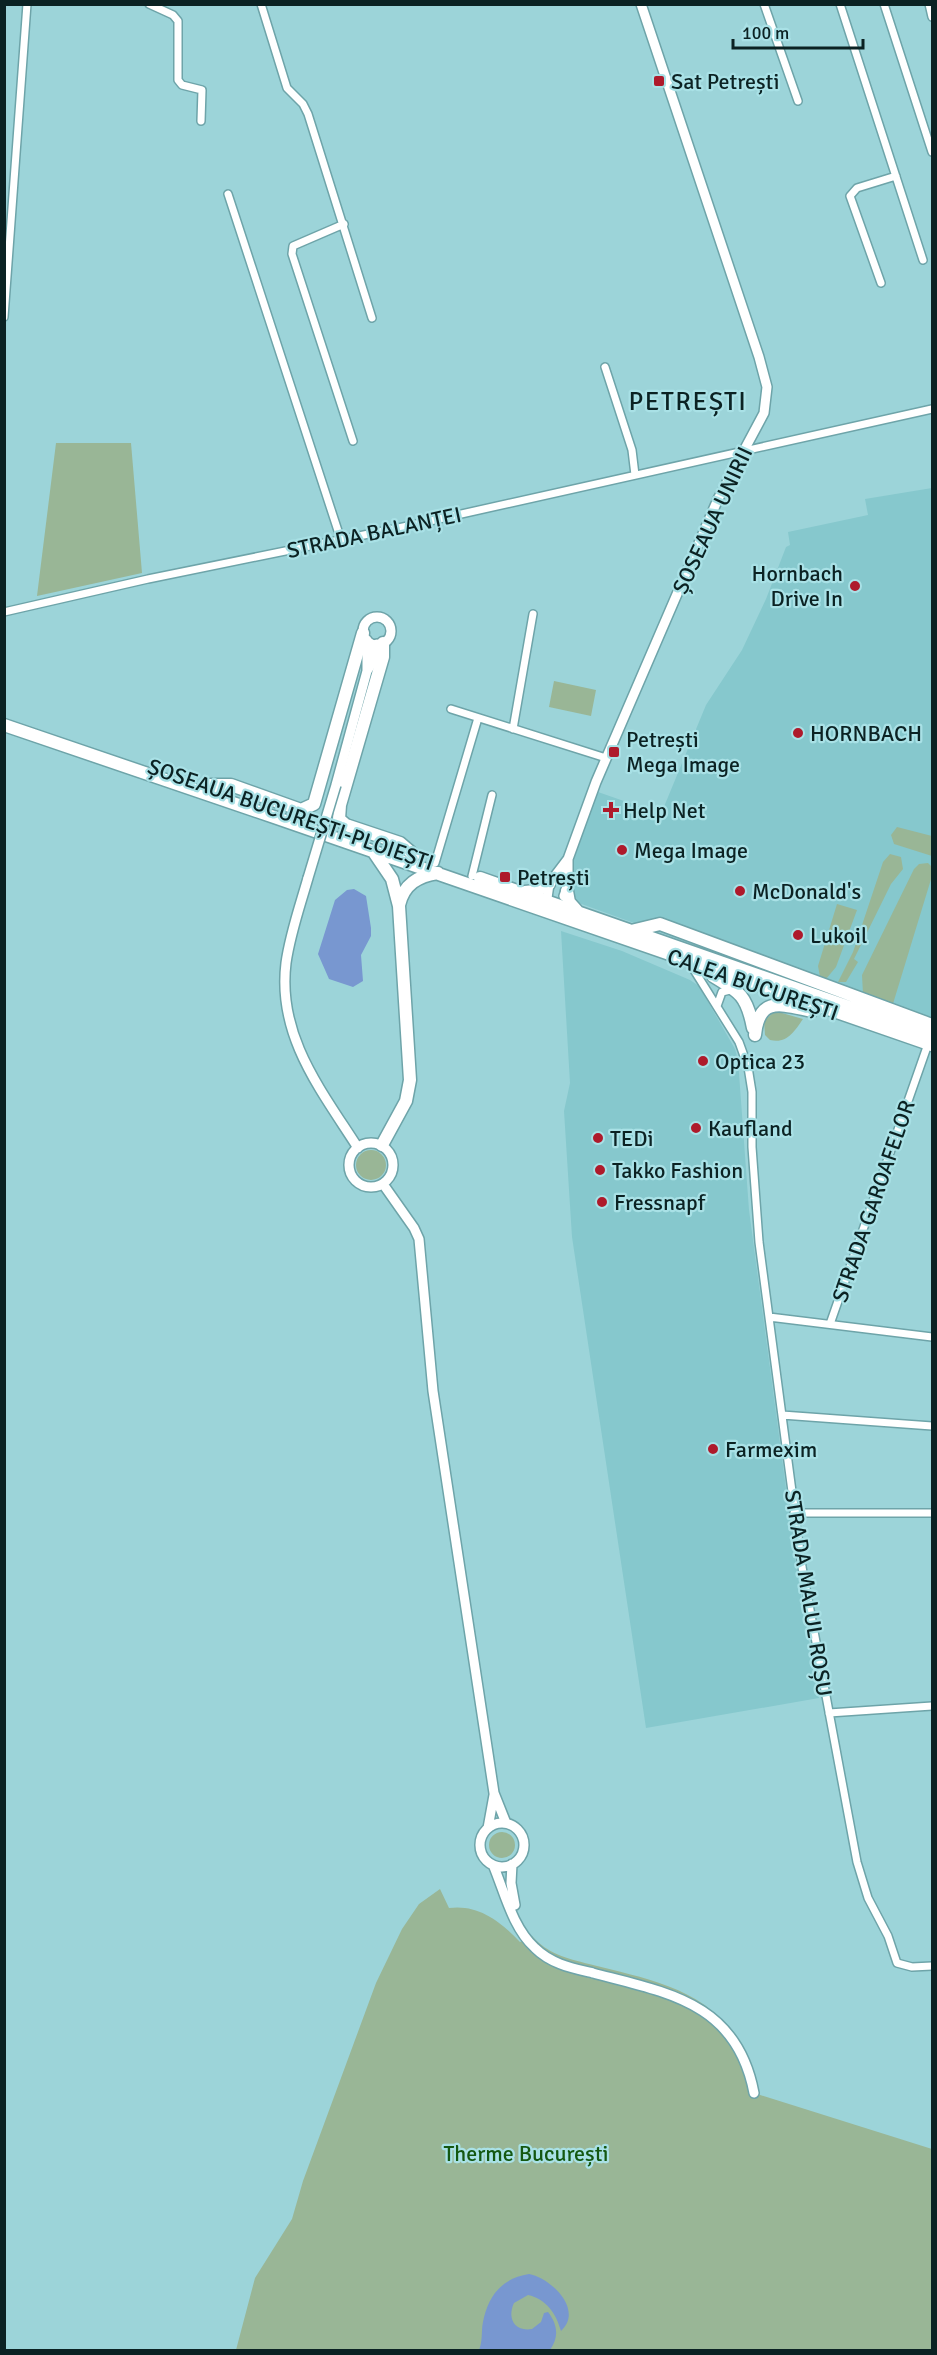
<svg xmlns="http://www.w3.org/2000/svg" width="937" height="2355" font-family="Signika,sans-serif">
  <rect width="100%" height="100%" fill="#9cd4d9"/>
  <path fill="#86c8cd" d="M932,488V1031L576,902L573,888L574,855L598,792L661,814L706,705L742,650L766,599L786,547L790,545L788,532L868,515L865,499Z
    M561,931L622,951L690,980L699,986L735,1049L738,1060L749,1210L797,1571L819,1698L646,1728L572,1237L564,1111L570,1083Z"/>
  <path fill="#99b696" d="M56,443H131L142,573L37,596Z
    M554,681L596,690L591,716L549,707Z
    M897,827L932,836V856L894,844L891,835Z
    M890,854L901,857L903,869L891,884L854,959L858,962L846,982H838L853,952L883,862Z
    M928,863L932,867V876L892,1007L863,994L862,975L914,869L919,864Z
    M837,904L857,910L836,967L826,979L820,977L818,966Z
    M775,1011L803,1019C794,1032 787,1044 770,1040L765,1035L764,1021Z
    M356 1165a15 15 0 1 1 30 0a15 15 0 1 1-30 0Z
    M489 1845a13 13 0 1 1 26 0a13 13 0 1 1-26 0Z
    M440,1889L449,1908C479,1904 501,1922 520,1942L532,1936C548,1954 566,1958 589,1964C647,1979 709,1988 742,2046C750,2060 757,2076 754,2093L932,2149V2350H236L255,2278L292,2219L303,2181L376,1983L402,1929L419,1904Z"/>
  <path fill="#7897d0" d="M354,889L366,896L371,928V936L361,955L363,981L353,987L329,979L318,954L335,900L347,890Z
    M529,2274C551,2278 584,2310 561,2331C556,2313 546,2299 528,2295L514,2303C507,2318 514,2332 532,2329L541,2322L544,2313L548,2312C558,2325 559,2337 550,2350H479C483,2341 481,2331 483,2322C488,2296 502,2278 529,2274Z"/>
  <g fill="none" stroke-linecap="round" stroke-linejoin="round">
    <defs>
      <path id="street" d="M149,4L173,15L178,21V80L182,85L202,90L201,121
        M261,4L287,88L303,104L308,114L372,318
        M764,4L798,101
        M840,4L923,260
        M884,4L932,152
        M929,4L932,17
        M228,194L341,540
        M344,224L293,246L292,254L353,441
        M881,283L850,196L857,188L896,176
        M4,317L27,4
        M605,367L632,450L635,475
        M4,612L148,579L403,527L932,409
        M451,709L606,758
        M513,729L533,614
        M435,863L478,718
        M472,876L492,795
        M689,962L739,1042L748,1067L752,1092V1147L759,1242L802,1567L857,1862L868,1898L888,1936L897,1963L912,1967L932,1966
        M717,1006L722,992L734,989
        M769,1317L932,1337
        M830,1324L928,1044
        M782,1415L932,1426
        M794,1513H932
        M829,1713L932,1706"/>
      <path id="secondary" d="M363 631a14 14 0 1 1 28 0a14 14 0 1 1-28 0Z
        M367,671V640
        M336,785L367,671L372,663L377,644
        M308,878C300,906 290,934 286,963C277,1036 321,1090 358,1148
        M564,896L568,885V859L596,782L718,499L764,413L767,387L759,357L641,4
        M546,905L549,884L568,859
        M349 1165a22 22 0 1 1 44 0a22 22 0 1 1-44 0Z
        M383,1184L414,1228L419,1239L433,1391L494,1793L506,1823
        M480 1845a22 22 0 1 1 44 0a22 22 0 1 1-44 0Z
        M488,1828L494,1795
        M512,1864L511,1883L515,1905
        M494,1867C505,1894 513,1928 535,1948C551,1964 572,1968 593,1973C669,1993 737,2003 754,2093"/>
      <path id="highway" d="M383,643V657L340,805L339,819L346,825L400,843L414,855
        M4,725C314,830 624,937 932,1045
        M207,785H231L301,810L314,804L363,633
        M373,851L392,879L399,906L410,1080L406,1101L382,1145
        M480,878L932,1036
        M567,891L569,902L577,911
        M525,892L535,891L549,884
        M399,905C404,884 418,876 438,873
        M631,931L660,924L932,1025
        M713,976C740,992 747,996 753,1028
        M755,1035C759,995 782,1005 812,1011"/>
    </defs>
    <use href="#street" stroke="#6ea4a9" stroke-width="10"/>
    <use href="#secondary" stroke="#6ea4a9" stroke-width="12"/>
    <use href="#highway" stroke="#6ea4a9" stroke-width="15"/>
    <use href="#street" stroke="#fff" stroke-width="7"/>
    <use href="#secondary" stroke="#fff" stroke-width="9"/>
    <use href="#highway" stroke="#fff" stroke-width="12"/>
    <defs>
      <path id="secondary-bridge" d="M308,878L336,785"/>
    </defs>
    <use href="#secondary-bridge" stroke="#6ea4a9" stroke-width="12" stroke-linecap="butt"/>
    <use href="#secondary-bridge" stroke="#fff" stroke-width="9"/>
  </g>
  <g fill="#ae1a2b" stroke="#a9e1e6" stroke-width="2">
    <rect x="653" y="75" width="12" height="12" rx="3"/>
    <circle cx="855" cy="586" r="6"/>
    <circle cx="798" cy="733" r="6"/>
    <rect x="608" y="746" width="12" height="12" rx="3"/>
    <path d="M608 801h6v6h6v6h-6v6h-6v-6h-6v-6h6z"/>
    <circle cx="622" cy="850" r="6"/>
    <rect x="499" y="871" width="12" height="12" rx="3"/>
    <circle cx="740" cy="891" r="6"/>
    <circle cx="798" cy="935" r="6"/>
    <circle cx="703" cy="1061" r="6"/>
    <circle cx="696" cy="1128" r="6"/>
    <circle cx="598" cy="1138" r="6"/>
    <circle cx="600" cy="1170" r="6"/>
    <circle cx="602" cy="1202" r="6"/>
    <circle cx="713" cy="1449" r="6"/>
  </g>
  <g text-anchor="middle" stroke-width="4.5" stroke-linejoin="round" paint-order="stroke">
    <g font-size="22" fill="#0b2223" stroke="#a9e1e6" text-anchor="start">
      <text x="671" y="89">Sat Petrești</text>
      <text x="843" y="581" text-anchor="end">Hornbach<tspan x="843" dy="25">Drive In</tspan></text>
      <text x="810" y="741">HORNBACH</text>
      <text x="626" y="747">Petrești<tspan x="626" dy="25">Mega Image</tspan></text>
      <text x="623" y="818">Help Net</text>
      <text x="634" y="858">Mega Image</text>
      <text x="517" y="885">Petrești</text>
      <text x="752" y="899">McDonald's</text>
      <text x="810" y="943">Lukoil</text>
      <text x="715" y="1069">Optica 23</text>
      <text x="708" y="1136">Kaufland</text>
      <text x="610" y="1146">TEDi</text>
      <text x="612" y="1178">Takko Fashion</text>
      <text x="614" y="1210">Fressnapf</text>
      <text x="725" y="1457">Farmexim</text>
    </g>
    <g font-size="22" fill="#0b2223" stroke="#a9e1e6">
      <text transform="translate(712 520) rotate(-65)" y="8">ȘOSEAUA UNIRII</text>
      <text transform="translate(374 532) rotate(-12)" y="8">STRADA BALANȚEI</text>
      <text transform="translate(291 814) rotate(19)" y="8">ȘOSEAUA BUCUREȘTI-PLOIEȘTI</text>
      <text transform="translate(753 984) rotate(19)" y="8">CALEA BUCUREȘTI</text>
      <text transform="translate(873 1201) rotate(-71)" y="8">STRADA GAROAFELOR</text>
      <text transform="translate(809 1593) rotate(81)" y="8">STRADA MALUL ROȘU</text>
    </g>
    <g font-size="22" fill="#145811" stroke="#a9e1e6">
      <text x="526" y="2161">Therme București</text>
    </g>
    <g font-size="26" letter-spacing="1.5" fill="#0b2223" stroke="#a9e1e6">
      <text x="688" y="410">PETREȘTI</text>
    </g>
  </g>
  <rect width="937" height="2355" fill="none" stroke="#0b2223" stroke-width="12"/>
  <path d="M733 39v9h130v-9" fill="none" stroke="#0b2223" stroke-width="3"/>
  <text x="742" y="39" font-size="18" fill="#0b2223" stroke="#a9e1e6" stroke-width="4.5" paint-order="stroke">100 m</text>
</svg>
